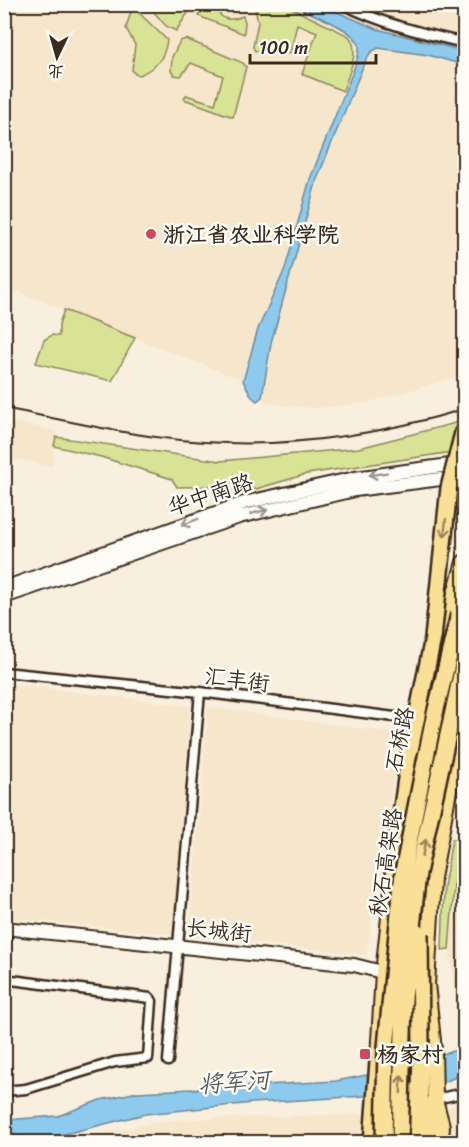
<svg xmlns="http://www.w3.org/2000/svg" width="469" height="1147" font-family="Sriracha,'LXGW WenKai TC',sans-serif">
  <rect width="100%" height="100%" fill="#f9efde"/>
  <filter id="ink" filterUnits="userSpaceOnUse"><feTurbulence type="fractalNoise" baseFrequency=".0167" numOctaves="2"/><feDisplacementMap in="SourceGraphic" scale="12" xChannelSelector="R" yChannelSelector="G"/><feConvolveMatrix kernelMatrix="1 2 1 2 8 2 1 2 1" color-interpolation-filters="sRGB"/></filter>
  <g filter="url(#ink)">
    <path fill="#f6e6cc" d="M5,5H464V42L462,56L372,36L313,180L254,381L237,378L8,288L5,295Z
      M378,48L428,55L464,65V375L366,403L317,408L286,406L265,402L262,397L271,343L317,179L366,59L371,52Z
      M5,420L57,431L52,466L5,457Z
      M5,683L190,706L174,935L5,917Z
      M208,707L401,734L366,955L189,936Z
      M464,820V1048L459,1050L458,1018L449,949L456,861Z
      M464,1102V1142H448L449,1107Z
      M364,1114L362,1142H77L106,1133L167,1120Z"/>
    <path fill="#d8e395" stroke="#8a865a" stroke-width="1.5" d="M133,5H138V12L167,40C164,60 157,66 140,75L135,74L132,70L135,45L126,28Z
      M148,5H193L176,31L166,26Z
      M209,5C223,13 220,25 243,16L245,22L244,34L198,16L203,8Z
      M254,5H285L349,36C361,52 348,74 343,91L302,74L317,32L297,24L290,54L273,50L255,51L253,47L258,22Z
      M186,39L243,63L246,67L233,117L184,99L186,95L215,104L223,76L191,63L181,76L174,75L171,71L172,57L180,41Z
      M64,310L135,338L112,381L36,363L44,340L52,335L59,336V324Z
      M459,422L452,452L307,474L232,496L227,486L177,487L172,479L101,457L54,446L56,437L220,461L359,448Z
      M452,839H460L456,861L449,949L442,950L444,887Z"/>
    <path fill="#8dcaed" stroke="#6c8a9a" stroke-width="1.5" d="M291,5H321L377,29L464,51V65L428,55L378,48L371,52L366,59L317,179L271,343L262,397L257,401L252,397L243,381L258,329L285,269L310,179L352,74C355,65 360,55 359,46C357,29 306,12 291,5Z
      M464,1048V1073L447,1081L365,1096L253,1103L145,1114L41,1140L39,1142H26L24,1139L5,1134V1120L58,1116L100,1100L138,1092L336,1081L367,1075Z"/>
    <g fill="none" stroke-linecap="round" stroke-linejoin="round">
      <defs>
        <path id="street" d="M343,4C382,24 422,33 464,43
          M4,672L200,692L418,720
          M4,955L7,928
          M4,979L150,998L152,1001L148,1058L115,1062L26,1089L4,1091
          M168,1061L200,692
          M435,1099L464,1093"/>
        <path id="secondary" d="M4,588L244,503L355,478L464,463
          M4,597L239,517L355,490L464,476
          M4,928L354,965L390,974"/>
        <path id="primary" d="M412,782L442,639L464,562
          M427,984L434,1050L435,1099L442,1126L441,1142
          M427,985L433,878L464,708
          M378,1058L383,973L395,862
          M412,1142L414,1090"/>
        <path id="highway" d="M459,614L464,593
          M393,871L410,750
          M372,1142L378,1061
          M419,1142L421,1047
          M433,1142L435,1099"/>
      </defs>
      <use href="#street" stroke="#3b2a1e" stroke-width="13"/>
      <use href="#secondary" stroke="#3b2a1e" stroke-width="16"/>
      <use href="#primary" stroke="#3b2a1e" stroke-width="18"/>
      <use href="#highway" stroke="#3b2a1e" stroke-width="20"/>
      <use href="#street" stroke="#fdfcf7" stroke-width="8"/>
      <use href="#secondary" stroke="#fdfcf7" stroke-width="12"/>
      <use href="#primary" stroke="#fadf96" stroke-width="14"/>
      <use href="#highway" stroke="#fadf96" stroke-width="15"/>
      <path stroke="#3b2a1e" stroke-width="2" d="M4,408C77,423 151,441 226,443C304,446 390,432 464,409"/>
      <defs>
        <path id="highway-bridge" d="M410,750L433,638L449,488L464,429
          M420,933L421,1047
          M384,1142L386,1047L403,872L433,722L459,614
          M400,1142L404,999L418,873L464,661"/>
      </defs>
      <use href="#highway-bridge" stroke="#3b2a1e" stroke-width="20" stroke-linecap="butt"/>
      <use href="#highway-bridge" stroke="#fadf96" stroke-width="15"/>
    </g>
    <defs><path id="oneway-shaft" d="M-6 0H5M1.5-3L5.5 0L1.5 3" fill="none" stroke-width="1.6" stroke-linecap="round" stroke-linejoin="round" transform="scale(1.5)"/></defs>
    <g stroke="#9c938a">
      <use href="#oneway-shaft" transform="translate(378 474) rotate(171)"/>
      <use href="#oneway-shaft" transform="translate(259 512) rotate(-14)"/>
      <use href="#oneway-shaft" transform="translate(190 522) rotate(160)"/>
    </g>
    <g stroke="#9a845a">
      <use href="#oneway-shaft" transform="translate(445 528) rotate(96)"/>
      <use href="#oneway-shaft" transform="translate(424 848) rotate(-78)"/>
      <use href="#oneway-shaft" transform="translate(401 1084) rotate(-89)"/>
    </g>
  </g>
  <g fill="#d1495b" stroke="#fdfcf7" stroke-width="2">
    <circle cx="151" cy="234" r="6"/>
    <rect x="359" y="1048" width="12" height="12" rx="3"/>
  </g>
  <g text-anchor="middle" stroke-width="5" stroke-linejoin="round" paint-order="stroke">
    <g font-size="22" font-weight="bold" fill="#3b2a1e" stroke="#fdfcf7" text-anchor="start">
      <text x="163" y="242">浙江省农业科学院</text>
      <text x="377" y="1062">杨家村</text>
    </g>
    <g font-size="22" fill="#3b2a1e" stroke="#fdfcf7">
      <text transform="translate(210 494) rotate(-18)" y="8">华中南路</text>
      <text transform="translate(237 679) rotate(7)" y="8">汇丰街</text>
      <text transform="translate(399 739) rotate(-78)" y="8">石桥路</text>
      <text transform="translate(385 862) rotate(-81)" y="8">秋石高架路</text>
      <text transform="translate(219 930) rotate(6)" y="8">长城街</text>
    </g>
    <g font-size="24" font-style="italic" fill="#545a5c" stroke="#fdfcf7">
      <text transform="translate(234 1082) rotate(-4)" y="8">将军河</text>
    </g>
  </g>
  <rect width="469" height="1147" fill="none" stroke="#fdfcf7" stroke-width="24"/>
  <rect x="12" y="12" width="445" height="1123" fill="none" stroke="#3b2a1e" stroke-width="2" filter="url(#ink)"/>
  <g transform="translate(57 57) rotate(185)" stroke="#fdfcf7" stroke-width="4.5" paint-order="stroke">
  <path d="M0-4.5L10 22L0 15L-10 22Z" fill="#3b2a1e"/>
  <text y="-9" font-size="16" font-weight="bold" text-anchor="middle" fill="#3b2a1e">北</text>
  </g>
  <path d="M250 54v9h126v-9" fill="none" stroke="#3b2a1e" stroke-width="3"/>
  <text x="259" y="54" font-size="18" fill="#3b2a1e" stroke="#fdfcf7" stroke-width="4.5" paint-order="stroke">100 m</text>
</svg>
